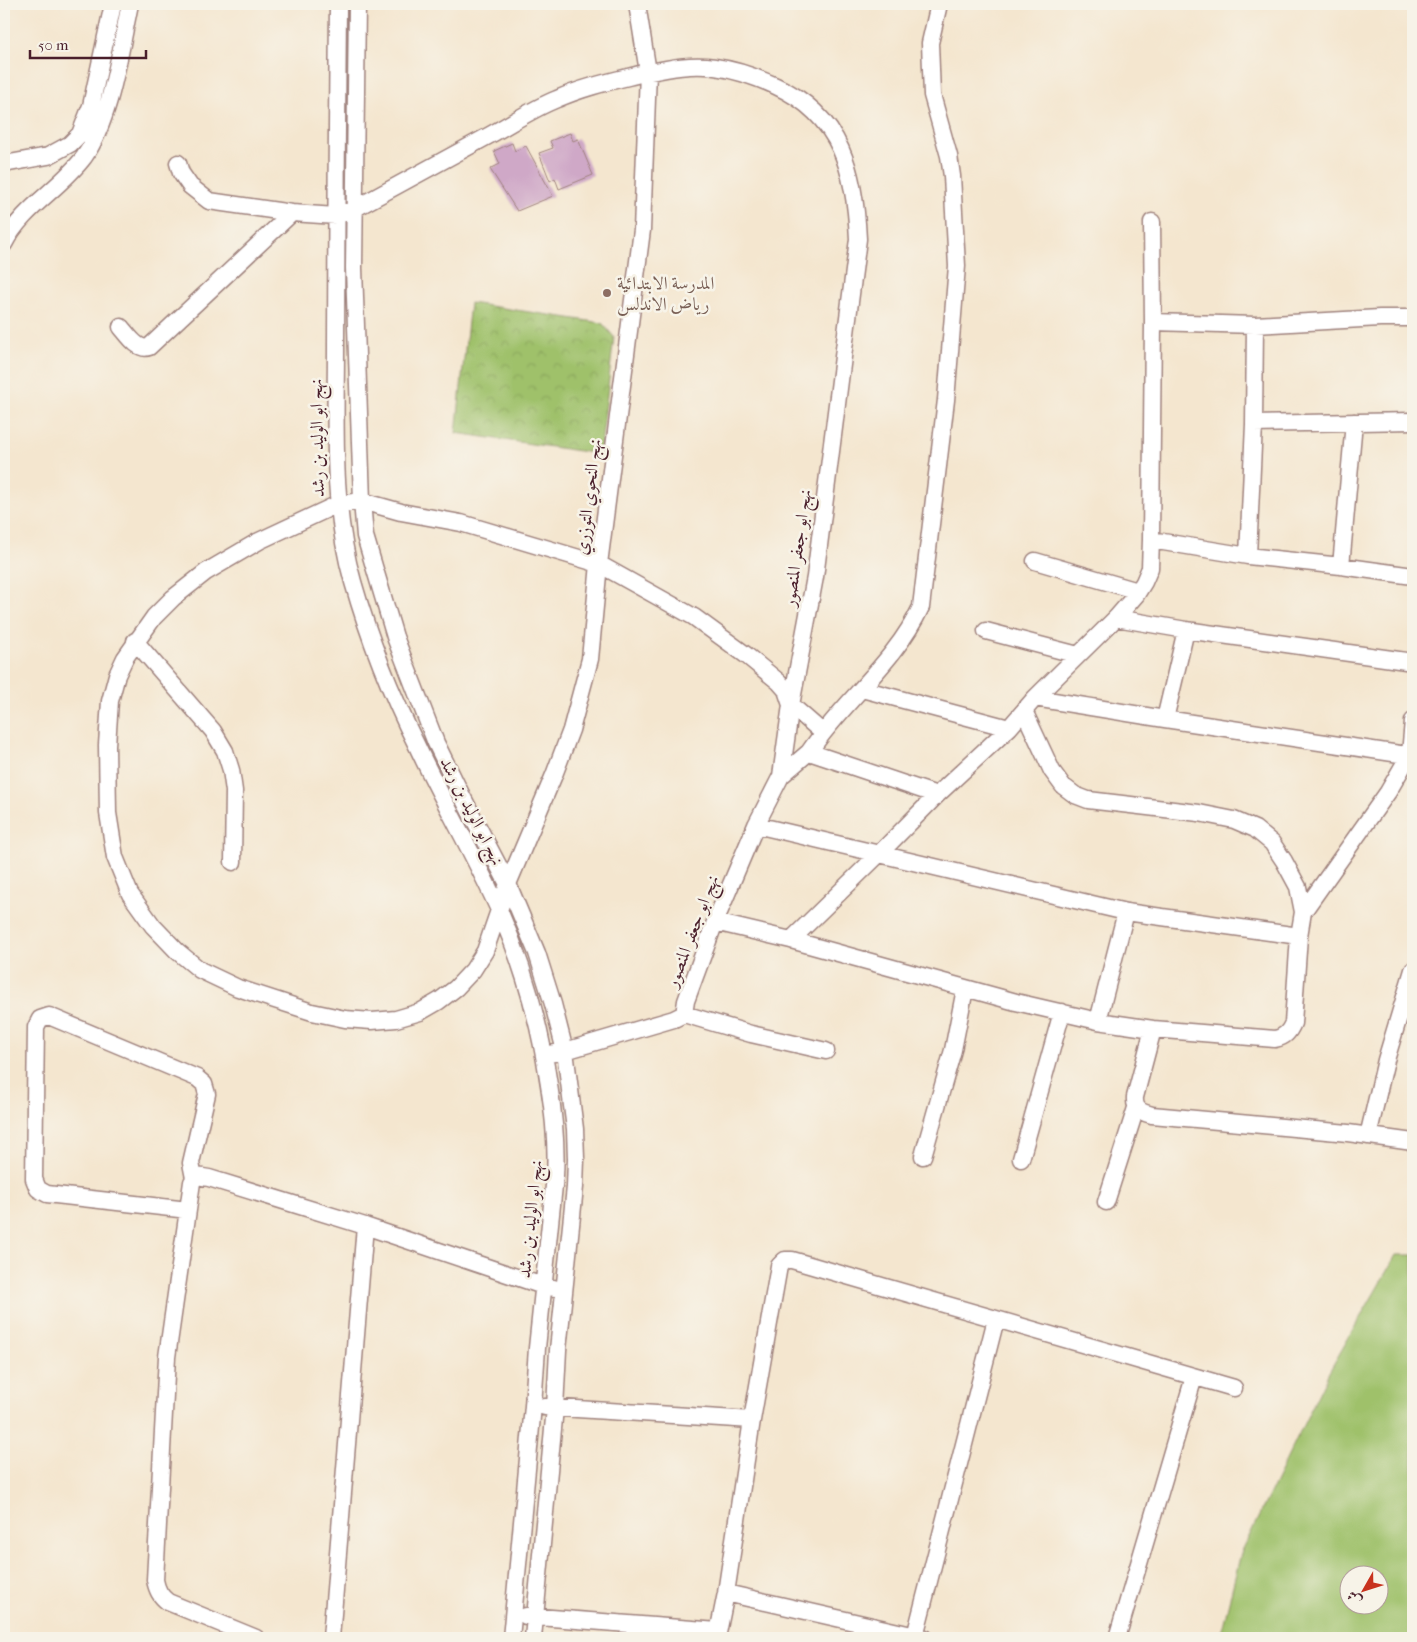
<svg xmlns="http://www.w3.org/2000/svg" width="1417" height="1642" font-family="'IM FELL French Canon',Amiri,serif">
  <defs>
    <pattern id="park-crowns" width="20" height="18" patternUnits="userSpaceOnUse" patternTransform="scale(1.25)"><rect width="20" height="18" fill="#9fc16a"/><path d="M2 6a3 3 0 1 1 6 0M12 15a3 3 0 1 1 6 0" fill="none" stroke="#8aa55c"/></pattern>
  </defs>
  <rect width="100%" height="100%" fill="#f7f3e8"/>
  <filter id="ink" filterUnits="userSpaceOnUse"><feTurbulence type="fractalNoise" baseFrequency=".02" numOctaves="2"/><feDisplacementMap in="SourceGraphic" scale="10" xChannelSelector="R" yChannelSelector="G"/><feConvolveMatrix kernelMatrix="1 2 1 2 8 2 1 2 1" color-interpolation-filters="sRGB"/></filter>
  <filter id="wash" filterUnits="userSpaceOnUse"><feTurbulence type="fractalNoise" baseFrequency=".0096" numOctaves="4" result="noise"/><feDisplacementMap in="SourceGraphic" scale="20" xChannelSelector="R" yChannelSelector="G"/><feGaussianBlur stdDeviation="1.12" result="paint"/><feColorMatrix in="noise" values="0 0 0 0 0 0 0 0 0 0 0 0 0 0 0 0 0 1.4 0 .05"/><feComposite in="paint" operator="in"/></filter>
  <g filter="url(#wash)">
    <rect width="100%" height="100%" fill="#f4e6cf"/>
    <path fill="#9fc16a" stroke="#74704a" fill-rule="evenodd" d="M1396,1255H1413V1638H1220L1241,1553L1329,1372ZM1350,1574H1380V1604H1350Z"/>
    <path fill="url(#park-crowns)" stroke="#74704a" d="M470,303L602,323L614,337L600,454L456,433Z"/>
    <g id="blocks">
      <path fill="#cfa8c7" d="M570,133L573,141L578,139L593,175L559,189L555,178L550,181L539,153L553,148L550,141Z
        M512,143L515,151L526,146L553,196L517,211L490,169L500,164L494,151Z"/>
    </g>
  </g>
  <g filter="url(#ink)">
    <use href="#blocks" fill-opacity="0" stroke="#9f827d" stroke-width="1"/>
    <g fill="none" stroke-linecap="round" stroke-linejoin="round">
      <defs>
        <path id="minor" d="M338,4C337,118 336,231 336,345C336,424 331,506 353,582C369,638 391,694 417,746C443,802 474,854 499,910C524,966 540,1025 549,1085C554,1116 557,1145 555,1176L537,1348L533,1406L511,1638
          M357,4L354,268L362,501L365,536L395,637L436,743L462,796L508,884L537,953L553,1004L565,1051L575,1129L576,1159L575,1187L558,1350L555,1408L533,1638
          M637,4L648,72L642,230L599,564L590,659L571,730L554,775L508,884L485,951L473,970L456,988L439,1001L420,1012L396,1019L372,1021L345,1019L312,1012L238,988L200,970L177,951L153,926L130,894L115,857L108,813L107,745L110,701L117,675L125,658L154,617L173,598L206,572L259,541L338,504L362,501L401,512L461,523L599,564L694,617L746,655L779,682L786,690L791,705L822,732
          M178,163L181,173L190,186L209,201L292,213L336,216L354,209C400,184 445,159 490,135C512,123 534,108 557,99C584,87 612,81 640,74C665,69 690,63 715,67C737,70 756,77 776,86C842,116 855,173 858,239L815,577L791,705L781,776L756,825L715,922L686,1001L684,1014L674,1019L565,1051L544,1055
          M4,164L48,156L70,144L80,134L91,106L113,4
          M1152,222L1153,322
          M4,244C22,208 60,189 84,157C111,119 120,50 130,4
          M121,327C128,335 138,351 149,347L292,213
          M1254,424L1255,325
          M1151,540L1248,556L1341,566L1413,576
          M1248,556L1254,424L1413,421
          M1035,561L1138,591
          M1341,566L1354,422
          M1116,618L1186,630L1413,662
          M986,631L1078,655
          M135,641L213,731L225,751L231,770L234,791L233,862
          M862,689L1009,728
          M1035,698L1165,719L1413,756
          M1165,719L1186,630
          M809,752C843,701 895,663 921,607L946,400L957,266L952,176L949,156L932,95L930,43L939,4
          M781,776L809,752L937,795
          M756,825L1126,912L1299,936
          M1303,912L1388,792L1410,754L1413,721
          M715,922L791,940L1016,1002L1098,1021L1153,1029L1275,1039C1285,1037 1289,1032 1293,1023L1299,936L1303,912L1298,887L1284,861L1272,843L1255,829L1234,820L1199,813L1088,800L1075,795L1063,786L1052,771L1024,711
          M791,940L879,854L937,795L1009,728L1035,698L1116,618L1136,595L1144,582L1150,568L1151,540L1153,322L1255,325L1380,318H1413
          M684,1014L751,1034L826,1051
          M1098,1021L1126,912
          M1153,1029L1135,1097C1134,1110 1141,1112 1152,1115L1348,1133L1413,1142
          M1368,1136L1386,1060L1413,970
          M923,1156L953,1050L965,989
          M1021,1159L1062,1012
          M1106,1202L1136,1108
          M188,1210L47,1194L38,1189L34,1179L36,1027L40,1019L49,1016L197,1078L204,1084L207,1094L191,1163L194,1178
          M545,1407L752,1420
          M726,1593L925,1638
          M526,1616L718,1631
          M915,1636L996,1319
          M256,1638L168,1602C160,1596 157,1590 155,1580L167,1357L192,1182L197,1176L209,1178L365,1226L543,1286L554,1288
          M331,1638L365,1226
          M717,1638L726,1593L752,1420L779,1266L785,1260H792L1234,1388
          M1117,1638L1194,1377"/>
      </defs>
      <use href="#minor" stroke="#9f827d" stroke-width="19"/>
      <use href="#minor" stroke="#fff" stroke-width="16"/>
    </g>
  </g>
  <circle fill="#8d6e63" stroke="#f7f3e8" stroke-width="2" cx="607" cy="293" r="5"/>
  <g text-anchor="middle" stroke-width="5" stroke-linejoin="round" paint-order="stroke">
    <g font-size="18" fill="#785e54" stroke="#f7f3e8" text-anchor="start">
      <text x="617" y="289">المدرسة الابتدائية<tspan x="617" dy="21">رياض الاندلس</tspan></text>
    </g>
    <g font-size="18" fill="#4a1f2b" stroke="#f7f3e8">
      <text transform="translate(317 438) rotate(-91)" y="6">نهج ابو الوليد بن رشد</text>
      <text transform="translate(588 497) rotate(-83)" y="6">نهج النحوي التوزري</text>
      <text transform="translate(797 548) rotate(-82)" y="6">نهج ابو جعفر المنصور</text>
      <text transform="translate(472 811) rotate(63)" y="6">نهج ابو الوليد بن رشد</text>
      <text transform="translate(692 931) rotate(-69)" y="6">نهج ابو جعفر المنصور</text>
      <text transform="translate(530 1219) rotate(-84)" y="6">نهج ابو الوليد بن رشد</text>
    </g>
  </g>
  <rect width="1417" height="1642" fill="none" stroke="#f7f3e8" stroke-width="20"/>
  <g transform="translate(1364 1590) rotate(231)"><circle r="24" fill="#f7f3e8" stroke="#b29e9c"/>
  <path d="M0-4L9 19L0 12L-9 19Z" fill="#c8321e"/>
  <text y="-8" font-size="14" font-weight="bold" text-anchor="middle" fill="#4a1f2b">ش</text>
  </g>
  <path d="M30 50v8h116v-8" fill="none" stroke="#4a1f2b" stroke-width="2.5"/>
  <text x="38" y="50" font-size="15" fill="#4a1f2b" stroke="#f7f3e8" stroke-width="4" paint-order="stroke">50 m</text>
</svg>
